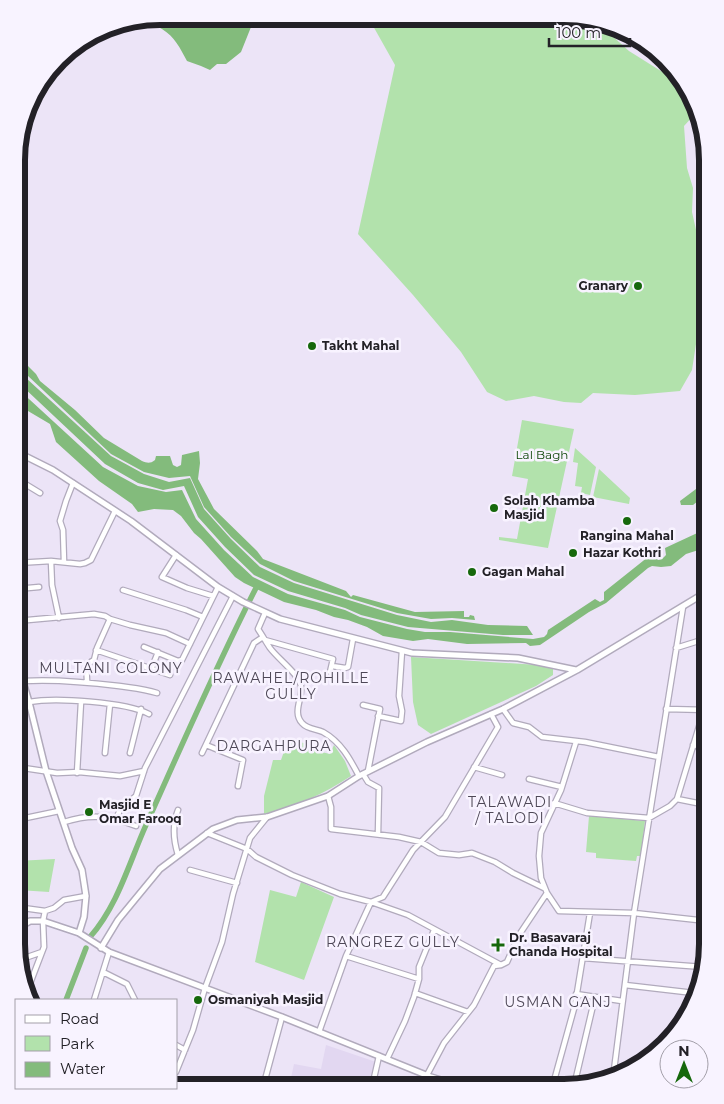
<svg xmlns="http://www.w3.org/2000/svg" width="724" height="1104" font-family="Montserrat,sans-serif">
  <rect width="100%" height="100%" fill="#ece4f7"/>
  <path fill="#e2d7f1" d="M326,1045L376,1062L370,1087H289L294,1064L321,1069Z"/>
  <path fill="#b2e2ac" d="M368,17L583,18L599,24L629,51L680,83L697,105L699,117L695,114L684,126L687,168L693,188L692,212L699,243H708V292L698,331L692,370L680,391L635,395L593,393L581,403L564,402L534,396L506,401L487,392L461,352L413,295L358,234L395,65Z
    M522,420L574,429L548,548L499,540V537L517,539L528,479L512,476Z
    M575,448L596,467L590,495L581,493L582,487L575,486L578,463L573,462Z
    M599,469L630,498L629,504L593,497Z
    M411,657L538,665L553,669V675L536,686L431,734L418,725L413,702Z
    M288,740C298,742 307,741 313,750L330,754L334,745L345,761L351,776C325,793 296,807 264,814V796L273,760H281Z
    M589,816L645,821L641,856H637L636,861L596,858V853L586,852Z
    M55,859L49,892L18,890L16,861Z
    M301,882L334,897L304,980L255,962L270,890L296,897Z"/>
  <path fill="#83bb7c" d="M160,16L255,17L241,52L226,64H217L210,70L201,66L187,61C180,48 175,37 162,29C156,25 148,25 144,19Z
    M17,355L36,374L40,381L75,410L104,438L142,461C147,463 150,464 155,460L156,456H170L173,465L177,467L181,465L182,455L199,451L200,463L198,479L214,509L257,551L263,559L346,591L351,597L353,595L415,612L464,611V617H469L470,615L474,616L475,620L452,618L431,619L397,613L294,581L260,564L231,537L204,507L190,476L169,478L144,472L111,454L27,375L17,363Z
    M17,367L26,378L111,456L144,474L169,482L190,478L204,509L231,539L260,567L294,583L397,615L431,622L452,620L488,625L527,626L533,635H503L408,627L361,615L345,608L288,591L254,575L225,547L198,517L184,486L163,490L138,483L105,464L21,385L17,380Z
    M17,388L103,467L138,486L166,492L182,490L196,519L224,550L253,577L288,594L345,610L360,617L407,629L425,632H450L533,639L544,637L547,634L548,630L595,599L600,602L604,600V592L653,553L658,560L663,558L666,555L665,548L708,528V547L686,554L671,566L661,567L652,566L648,568L606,603L589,612L540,645L530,646L526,643L467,644L428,639L413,641L383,636L367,627L348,620L334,617L316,610L284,602L244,583L235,577L201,539L194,533L181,516L173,510L154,509L138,512L132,504L99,481L56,442L50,424L28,411L17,398Z
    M708,480V493L693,505H681L680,501Z"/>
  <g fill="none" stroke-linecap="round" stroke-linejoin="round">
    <path stroke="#83bb7c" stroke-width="5.5" d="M90,937C118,905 129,863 146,825C182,745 217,664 257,586
      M66,1000L86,948"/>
    <defs>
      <path id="minor" d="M17,479L40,493
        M176,555L162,577L187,588L213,596
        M51,561L52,585L59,618
        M64,562L63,530L60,521L66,501L73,483
        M17,563L51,561L80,564L85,563L91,560L115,511
        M17,589L39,587
        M123,590L186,610L203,617
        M265,613L258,629C262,635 266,642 270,648C278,659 299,674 301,686C303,698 292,712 302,723C307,729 316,729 323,732C341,742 350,759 359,776
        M17,621L94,614L105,616L110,619L130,625L166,633L190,644
        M265,640L333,659L330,672
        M144,647L178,661L182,660L218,587
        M676,648L708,638
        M96,650L170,675
        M332,666L345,668L348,667L353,639
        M151,670L158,652
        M23,681C55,679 87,682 119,686C132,688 144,689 157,693
        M87,682C87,672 84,665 94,660L97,648L110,619
        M29,702C55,697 126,702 149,714
        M363,705L380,709L368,771
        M503,709L513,723L529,727L542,737L585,742L659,757
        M666,709L708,710
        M704,710L677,799L707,805
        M378,716L401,721L402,711L399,696L402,651
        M576,742L561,790L541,833L539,856L541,878L547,893L559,911L634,913L707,921
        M206,745L243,760L238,786
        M693,745L708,748
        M105,753L110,704
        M130,753L141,709
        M202,753L254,643L263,637
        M17,767L57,773L79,772L120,776L144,771
        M474,767L502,775
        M77,773L81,702
        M363,774L368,782L379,788L378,834
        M529,779L562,787
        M328,796L331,807V829L399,837L421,842L439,853L459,855L472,853L495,862L513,873L544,888
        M554,803L587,813L649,818L670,806L677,799
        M116,819L120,810L136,796L145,768L233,596
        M16,820L59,811
        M64,822C93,813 108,816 136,826
        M207,833L247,849L256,857L292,875L340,894L371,902L408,915L501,965
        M178,855C173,839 172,825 178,810
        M16,859V860
        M190,870L237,883
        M16,907L45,911L54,908L64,900L86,896
        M346,956L419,979
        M583,958L703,967
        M19,960L42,952
        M103,972L127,984L135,1000
        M625,985L694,993
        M415,993L468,1012
        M26,994L44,947L43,921L45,911
        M576,994L622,1001
        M94,1000L109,952
        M319,1032L346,956L371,902L383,897L413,850L445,817L498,727L491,714
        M176,1045L185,1050
        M387,1059L405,1021L414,997L419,979V967L434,930
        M176,1072L193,1030L205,988L222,942L233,894L250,838L267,817
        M427,1075L444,1043L474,1005L494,966L501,965L507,962L519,935L547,893
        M613,1078L634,913L683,607
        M176,1085L180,1087
        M574,1086L595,997
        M263,1087L282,1017
        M372,1087L379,1056
        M552,1088L575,1005L590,913"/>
      <path id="tertiary" d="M17,452L53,470L131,521L218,587L243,602L280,619L412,653L518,658L576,670
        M17,662L29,702L46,771L72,848L82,870L86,896L84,917L79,933
        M16,929L30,921H43L79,933L109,952L282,1017L431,1077L464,1087
        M101,948L118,920L160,869L213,829L237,820L267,817L328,796L359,776L427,742L503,709L577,670L708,591"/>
    </defs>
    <use href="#minor" stroke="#b1aabc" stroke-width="7"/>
    <use href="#tertiary" stroke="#b1aabc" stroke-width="8"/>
    <use href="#minor" stroke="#fff" stroke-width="4.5"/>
    <use href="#tertiary" stroke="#fff" stroke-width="5"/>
  </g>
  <g fill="#16680c" stroke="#f8f3ff" stroke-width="2">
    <circle cx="638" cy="286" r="5"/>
    <circle cx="312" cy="346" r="5"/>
    <circle cx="494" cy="508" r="5"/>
    <circle cx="627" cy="521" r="5"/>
    <circle cx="573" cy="553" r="5"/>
    <circle cx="472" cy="572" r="5"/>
    <circle cx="89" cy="812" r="5"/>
    <path d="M495.5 937.5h5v5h5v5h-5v5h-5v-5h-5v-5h5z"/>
    <circle cx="198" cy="1000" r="5"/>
  </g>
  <g text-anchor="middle" stroke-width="5" stroke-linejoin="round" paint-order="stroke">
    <g font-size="12" font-weight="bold" fill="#232127" stroke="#f8f3ff" text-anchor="start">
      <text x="628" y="290" text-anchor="end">Granary</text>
      <text x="322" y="350">Takht Mahal</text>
      <text x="504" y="505">Solah Khamba<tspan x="504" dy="14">Masjid</tspan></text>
      <text x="627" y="540" text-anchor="middle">Rangina Mahal</text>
      <text x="583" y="557">Hazar Kothri</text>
      <text x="482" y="576">Gagan Mahal</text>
      <text x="99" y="809">Masjid E<tspan x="99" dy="14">Omar Farooq</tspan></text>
      <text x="509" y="942">Dr. Basavaraj<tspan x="509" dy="14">Chanda Hospital</tspan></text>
      <text x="208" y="1004">Osmaniyah Masjid</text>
    </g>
    <g font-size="12" fill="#0c4506" stroke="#f8f3ff">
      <text x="542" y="459">Lal Bagh</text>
    </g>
    <g font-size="14" letter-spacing="1" fill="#4e4857" stroke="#f8f3ff">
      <text x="111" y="673">MULTANI COLONY</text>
      <text x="291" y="683">RAWAHEL/ROHILLE<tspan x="291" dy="16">GULLY</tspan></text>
      <text x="274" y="751">DARGAHPURA</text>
      <text x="510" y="807">TALAWADI<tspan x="510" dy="16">/ TALODI</tspan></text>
      <text x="393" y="947">RANGREZ GULLY</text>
      <text x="558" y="1007">USMAN GANJ</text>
    </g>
  </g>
  <path d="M0 0H724V1104H0ZM160 25H564A135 135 0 0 1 699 160V944A135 135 0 0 1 564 1079H160A135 135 0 0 1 25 944V160A135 135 0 0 1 160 25Z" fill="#f8f3ff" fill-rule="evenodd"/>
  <path fill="none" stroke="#232127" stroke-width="6" d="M160 25H564A135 135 0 0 1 699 160V944A135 135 0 0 1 564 1079H160A135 135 0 0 1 25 944V160A135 135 0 0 1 160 25Z"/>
  <rect x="15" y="999" width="162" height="90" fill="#f8f3ff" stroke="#a39fa9"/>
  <rect x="25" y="1015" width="25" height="8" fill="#ffffff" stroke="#a39fa9"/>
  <text x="60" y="1024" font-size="15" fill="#232127">Road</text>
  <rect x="25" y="1036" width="25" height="15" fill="#b2e2ac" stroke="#a39fa9"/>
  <text x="60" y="1049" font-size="15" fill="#232127">Park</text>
  <rect x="25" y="1062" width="25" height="15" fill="#83bb7c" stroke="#a39fa9"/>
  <text x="60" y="1074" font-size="15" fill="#232127">Water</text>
  <g transform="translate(684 1064)"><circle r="24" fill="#f8f3ff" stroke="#a39fa9"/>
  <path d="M0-4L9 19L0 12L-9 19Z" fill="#16680c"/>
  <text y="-8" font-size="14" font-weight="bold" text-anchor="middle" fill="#232127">N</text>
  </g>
  <path d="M549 38v8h81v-8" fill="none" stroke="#232127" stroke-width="2.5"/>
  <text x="556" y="38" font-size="15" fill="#232127" stroke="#f8f3ff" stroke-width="4" paint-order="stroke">100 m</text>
</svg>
